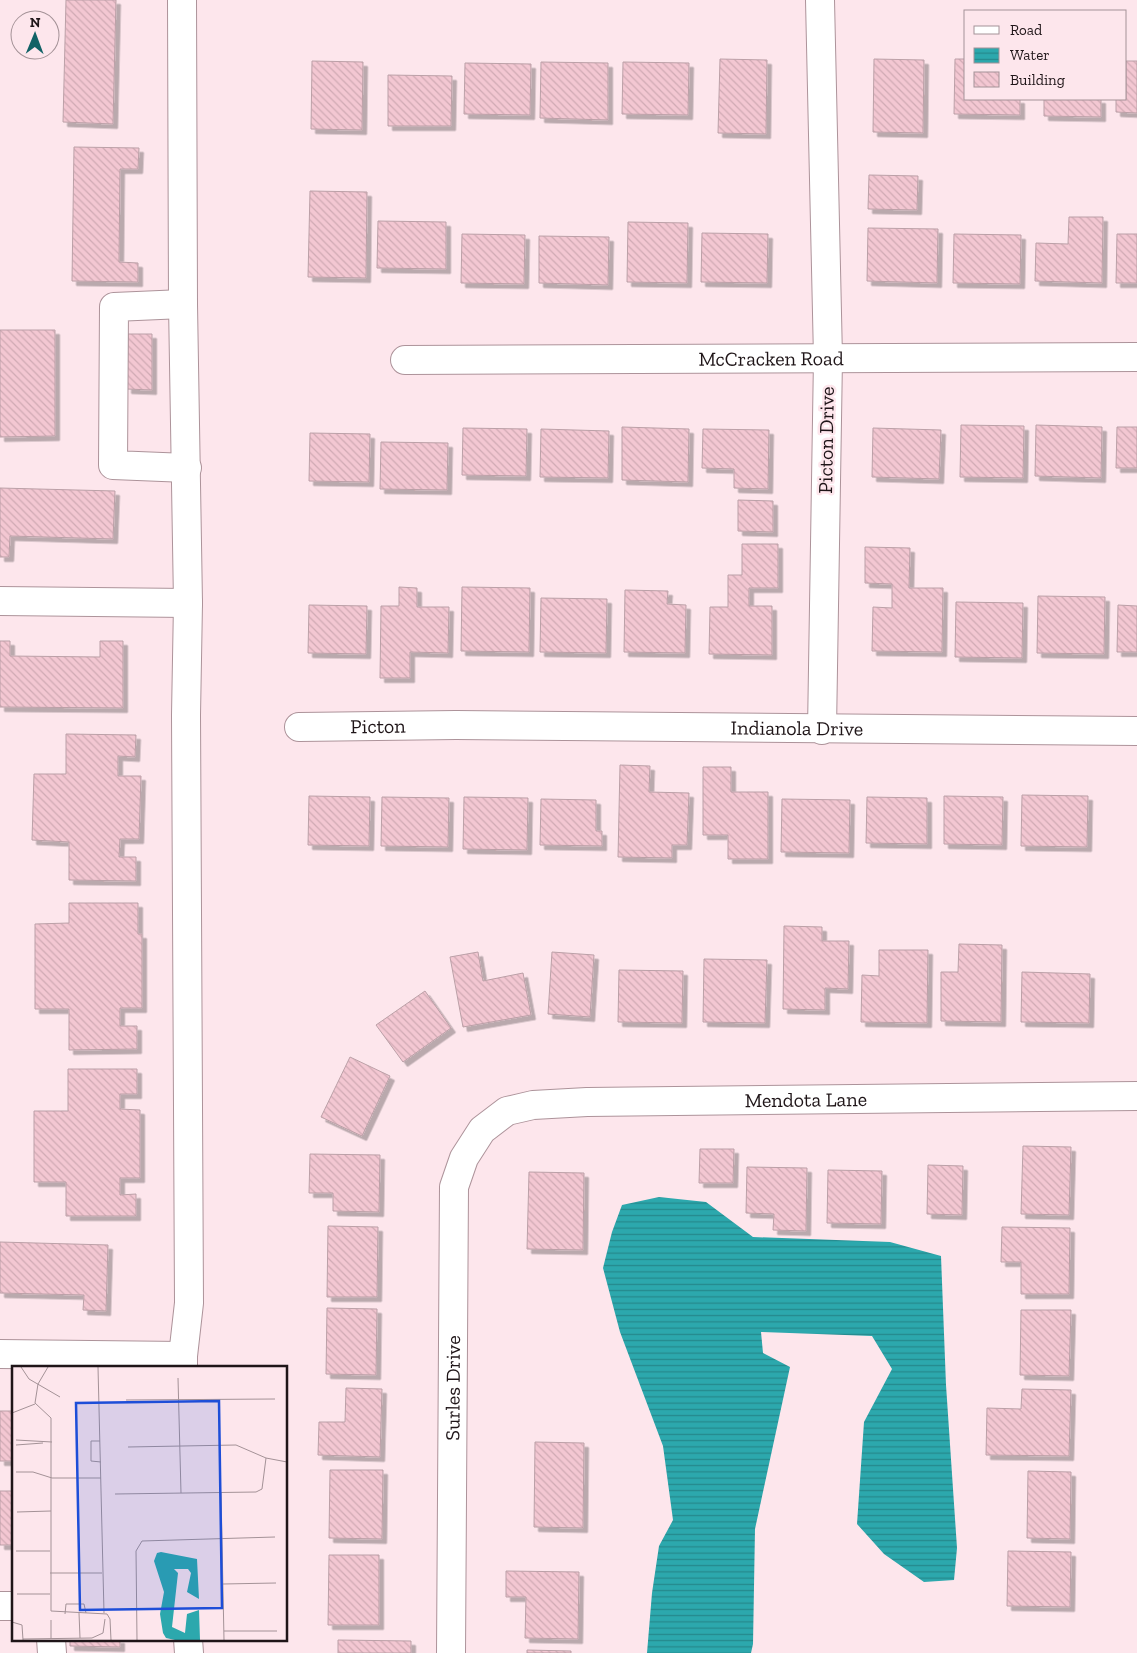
<svg xmlns="http://www.w3.org/2000/svg" width="1137" height="1653" font-family="'Zilla Slab',serif">
  <defs>
    <pattern id="water-rules" width="6" height="5" patternUnits="userSpaceOnUse" patternTransform="scale(1.25)"><rect width="6" height="5" fill="#2ca8ad"/><path d="M0 2.5h6" fill="none" stroke="#25888c"/></pattern>
    <pattern id="building-back-hatch" width="6" height="6" patternUnits="userSpaceOnUse" patternTransform="scale(1.25)"><rect width="6" height="6" fill="#f3c7d2"/><path d="M-1 5l2 2M0 0l6 6M5-1l2 2" fill="none" stroke="#d0aab4"/></pattern>
    <filter id="shadow"><feDropShadow dx="4.5" dy="4.5" stdDeviation="0" flood-color="#0004"/></filter>
  </defs>
  <rect width="100%" height="100%" fill="#fde6ec"/>
  <path fill="url(#water-rules)" d="M659,1197L706,1202L753,1237L890,1242L941,1256L946,1385L957,1548L954,1580L924,1582L884,1554L857,1524L864,1422L892,1369L872,1336L761,1332L763,1353L790,1367L755,1529L753,1644L751,1653H647L652,1593L659,1546L673,1520L663,1446L620,1332L603,1268L612,1232L622,1205Z"/>
  <path fill="url(#building-back-hatch)" stroke="#bba0a7" filter="url(#shadow)" d="M66,0H116L113,124L63,122Z
    M720,59L767,60L766,134L718,133Z
    M874,59L924,60L923,133L873,132Z
    M955,59H966V99H1020V115L954,114Z
    M312,61L363,62L362,130L311,129Z
    M1126,61H1137V113L1116,112V99H1126Z
    M541,62L608,63V120L540,118Z
    M623,62L689,63L688,115L622,114Z
    M465,63L531,64L530,115L464,114Z
    M388,75L452,76L451,126H388Z
    M1044,99H1101V117L1044,116Z
    M74,147L139,148L138,169H120L119,262L138,263V282L72,281Z
    M869,175L918,176L917,210L868,209Z
    M310,191L367,192L366,278L308,277Z
    M1069,217H1103L1102,283L1035,281L1036,243L1068,244Z
    M378,221L446,222V269L377,268Z
    M628,222L688,223L687,283L627,282Z
    M868,228L938,229L937,283L867,281Z
    M702,233L768,234L767,283L701,282Z
    M462,234L525,235L524,284L461,283Z
    M954,234L1021,235L1020,284L953,283Z
    M1117,234H1137V283H1116Z
    M539,236L609,237L608,285L539,283Z
    M0,330H55V436L0,437Z
    M128,334H152V390L127,389Z
    M961,425L1024,426L1023,478L960,477Z
    M1036,425L1102,427L1101,478L1035,476Z
    M622,427L689,429L688,482L622,480Z
    M1117,427H1137V468H1116Z
    M463,428L527,429L526,476L462,475Z
    M873,428L941,430L939,479L872,477Z
    M541,429L609,431L608,478L540,477Z
    M703,429L769,430L768,489L734,488V469L702,468Z
    M310,433L370,434L369,482L309,481Z
    M381,442L448,443L447,490L380,489Z
    M0,488L115,491L113,539L10,536L9,557H0Z
    M738,500L773,501V532L738,531Z
    M742,544H778V588H749V606H772V655L709,654L710,607H728V575H742Z
    M865,547L910,548L909,588H943L942,652L872,651L873,607L892,608V584L865,583Z
    M399,587L417,588V607H449L448,653L410,652V678H380L381,606H399Z
    M462,587L530,588L529,652L461,651Z
    M625,590L668,591L667,604L686,605L685,653L624,652Z
    M1038,596L1105,597L1104,654L1037,653Z
    M541,598L607,599L606,653L540,652Z
    M956,602L1023,603L1022,658L955,657Z
    M309,605L367,606L366,654L308,653Z
    M1118,605L1137,606V652H1117Z
    M0,641H10V656L100,657V641H123V708L0,707Z
    M66,734L136,735L135,757L118,756V776H141L139,839H120L119,857H136V881L69,880V842L32,840L34,774H66Z
    M620,765L650,766L649,792L689,793L687,845H672V858L618,857Z
    M703,767H731V792H768V859H728V835H703Z
    M1022,795L1088,796L1087,847L1021,846Z
    M309,796L370,797L369,846L308,845Z
    M944,796L1003,797L1002,845L944,844Z
    M382,797L449,798L448,847L381,846Z
    M464,797L528,798L527,850L463,849Z
    M867,797L927,798V844L866,843Z
    M541,799L596,800V831H602V846L540,845Z
    M782,799L850,800L849,853L781,852Z
    M69,903H138V934H142V1008H120V1026H137V1049L69,1050V1009H35V924L69,923Z
    M784,926L822,927V941H849L848,989L825,988V1010L783,1009Z
    M959,944L1002,945L1001,1022L941,1021V972H958Z
    M879,950H928L927,1023L861,1022L862,975L879,976Z
    M478,952L483,981L523,973L531,1015L463,1027L450,957Z
    M552,952L594,955L590,1017L548,1014Z
    M704,959L767,960L765,1023L703,1022Z
    M619,970L683,971L682,1023L618,1022Z
    M1022,972L1090,974L1089,1023L1021,1022Z
    M425,991L451,1028L403,1062L376,1025Z
    M350,1057L390,1076L362,1136L321,1117Z
    M68,1069H137V1094H120V1109L140,1110V1178H120V1195L136,1194V1216H66V1182H34V1111H68Z
    M1023,1146L1071,1147L1069,1215L1021,1214Z
    M700,1149H734L733,1183H699Z
    M310,1154L380,1155L379,1212L333,1211V1193H309Z
    M928,1165L963,1166L962,1215L927,1214Z
    M747,1167L807,1168L806,1231L773,1230L774,1214L746,1213Z
    M828,1170L882,1171L881,1224L827,1223Z
    M529,1172L584,1173L583,1250L527,1249Z
    M328,1226L378,1227L377,1297H327Z
    M1002,1227L1070,1228L1069,1294H1021V1262H1001Z
    M0,1242L108,1245L106,1311L83,1310L84,1295L0,1293Z
    M327,1308L377,1309L376,1375L326,1374Z
    M1021,1310H1071L1069,1376L1020,1375Z
    M346,1388L382,1389L380,1457L318,1455L319,1422H345Z
    M1022,1389L1071,1390L1069,1456L986,1455L987,1408L1021,1409Z
    M0,1411H14V1461H0Z
    M535,1442L584,1443L583,1528L534,1527Z
    M330,1470H383L382,1539L329,1538Z
    M1028,1471L1071,1472L1070,1539L1027,1538Z
    M0,1491H14V1545H0Z
    M1008,1551L1071,1552L1070,1607L1007,1606Z
    M329,1555H379V1625H328Z
    M506,1571L579,1572L578,1639L525,1638L526,1597H506Z
    M70,1639H120V1647L70,1646Z
    M338,1640L411,1641V1653H338Z
    M527,1650L571,1651V1653H527Z"/>
  <g fill="none" stroke-linecap="round" stroke-linejoin="round">
    <defs>
      <g id="minor">
        <path d="M182,0L183,304L188,603L186,715L189,1303L183,1356V1367"/>
        <path d="M820,0L828,358L822,730"/>
        <path d="M183,304L114,307L113,465L187,468"/>
        <path id="s1" d="M405,360L1137,357"/>
        <path d="M0,601L188,603"/>
        <path id="s2" d="M299,727L456,725L1137,731"/>
        <path d="M0,1354L183,1356"/>
        <path d="M0,1606H14"/>
        <path d="M51,1639L52,1653"/>
        <path d="M188,1639L189,1653"/>
        <path id="s3" d="M451,1653L454,1187L464,1158L482,1130L507,1111L533,1105L587,1102L1137,1096"/>
      </g>
    </defs>
    <use href="#minor" stroke="#ad939a" stroke-width="30"/>
    <use href="#minor" stroke="#fff" stroke-width="28"/>
  </g>
  <g text-anchor="middle" stroke-width="5" stroke-linejoin="round" paint-order="stroke">
    <g font-size="20" fill="#1f1518" stroke="#fde6ec">
      <text dy="7" stroke="none"><textPath href="#s1" startOffset="366">McCracken Road</textPath></text>
      <text transform="translate(826 440) rotate(-89)" y="7">Picton Drive</text>
      <text dy="7" stroke="none"><textPath href="#s2" startOffset="79">Picton</textPath></text>
      <text dy="7" stroke="none"><textPath href="#s2" startOffset="498">Indianola Drive</textPath></text>
      <text dy="7" stroke="none"><textPath href="#s3" startOffset="861">Mendota Lane</textPath></text>
      <text dy="7" stroke="none"><textPath href="#s3" startOffset="265">Surles Drive</textPath></text>
    </g>
  </g>
  <g transform="translate(12 1366)">
    <rect width="275" height="275" fill="#fde6ec"/>
    <path d="M149,186L185,193L187,233L175,226L179,207L176,203H162L166,207L160,261L173,267L175,248L187,244L188,274H163L154,272L151,267L148,248L152,226L142,195L145,187Z" fill="#2ca8ad"/>
    <path fill="none" stroke="#a49297" stroke-width="1" d="M9,1L17,13L48,31M36,1L26,18L23,37L39,52V245L95,248L98,253L99,274M86,1L92,247M166,12L169,127M114,34L263,33M0,47L23,38M4,74L40,76M88,75H79V95L89,96M4,79L31,77M116,81L224,79L254,92L275,96M4,106H21L40,112H89M209,126L212,274M103,128L244,126L250,123L254,92M5,146L39,145M4,185H38M38,207H90M211,218L264,217M5,228H38M67,247L68,272M53,248L54,238H72L74,247M39,254V273M0,256L10,259L11,274M212,265H265M11,273L80,272L91,267L93,253M125,274L124,185L130,175L263,171"/>
    <path fill="#1d4ed8" fill-opacity="0.15" stroke="#1d4ed8" stroke-width="2.5" d="M207,35L210,242L68,244L64,37Z"/>
    <rect width="275" height="275" fill="none" stroke="#1f1518" stroke-width="2.5"/>
  </g>
  <rect x="964" y="10" width="162" height="90" fill="#fde6ec" stroke="#a49297"/>
  <rect x="974" y="26" width="25" height="8" fill="#ffffff" stroke="#a49297"/>
  <text x="1010" y="35" font-size="15" fill="#1f1518">Road</text>
  <rect x="974" y="48" width="25" height="15" fill="url(#water-rules)" stroke="#a49297"/>
  <text x="1010" y="60" font-size="15" fill="#1f1518">Water</text>
  <rect x="974" y="72" width="25" height="15" fill="url(#building-back-hatch)" stroke="#a49297"/>
  <text x="1010" y="85" font-size="15" fill="#1f1518">Building</text>
  <g transform="translate(35 35) rotate(1)"><circle r="24" fill="#fde6ec" stroke="#a49297"/>
  <path d="M0-4L9 19L0 12L-9 19Z" fill="#116266"/>
  <text y="-8" font-size="14" font-weight="bold" text-anchor="middle" fill="#1f1518">N</text>
  </g>
</svg>
